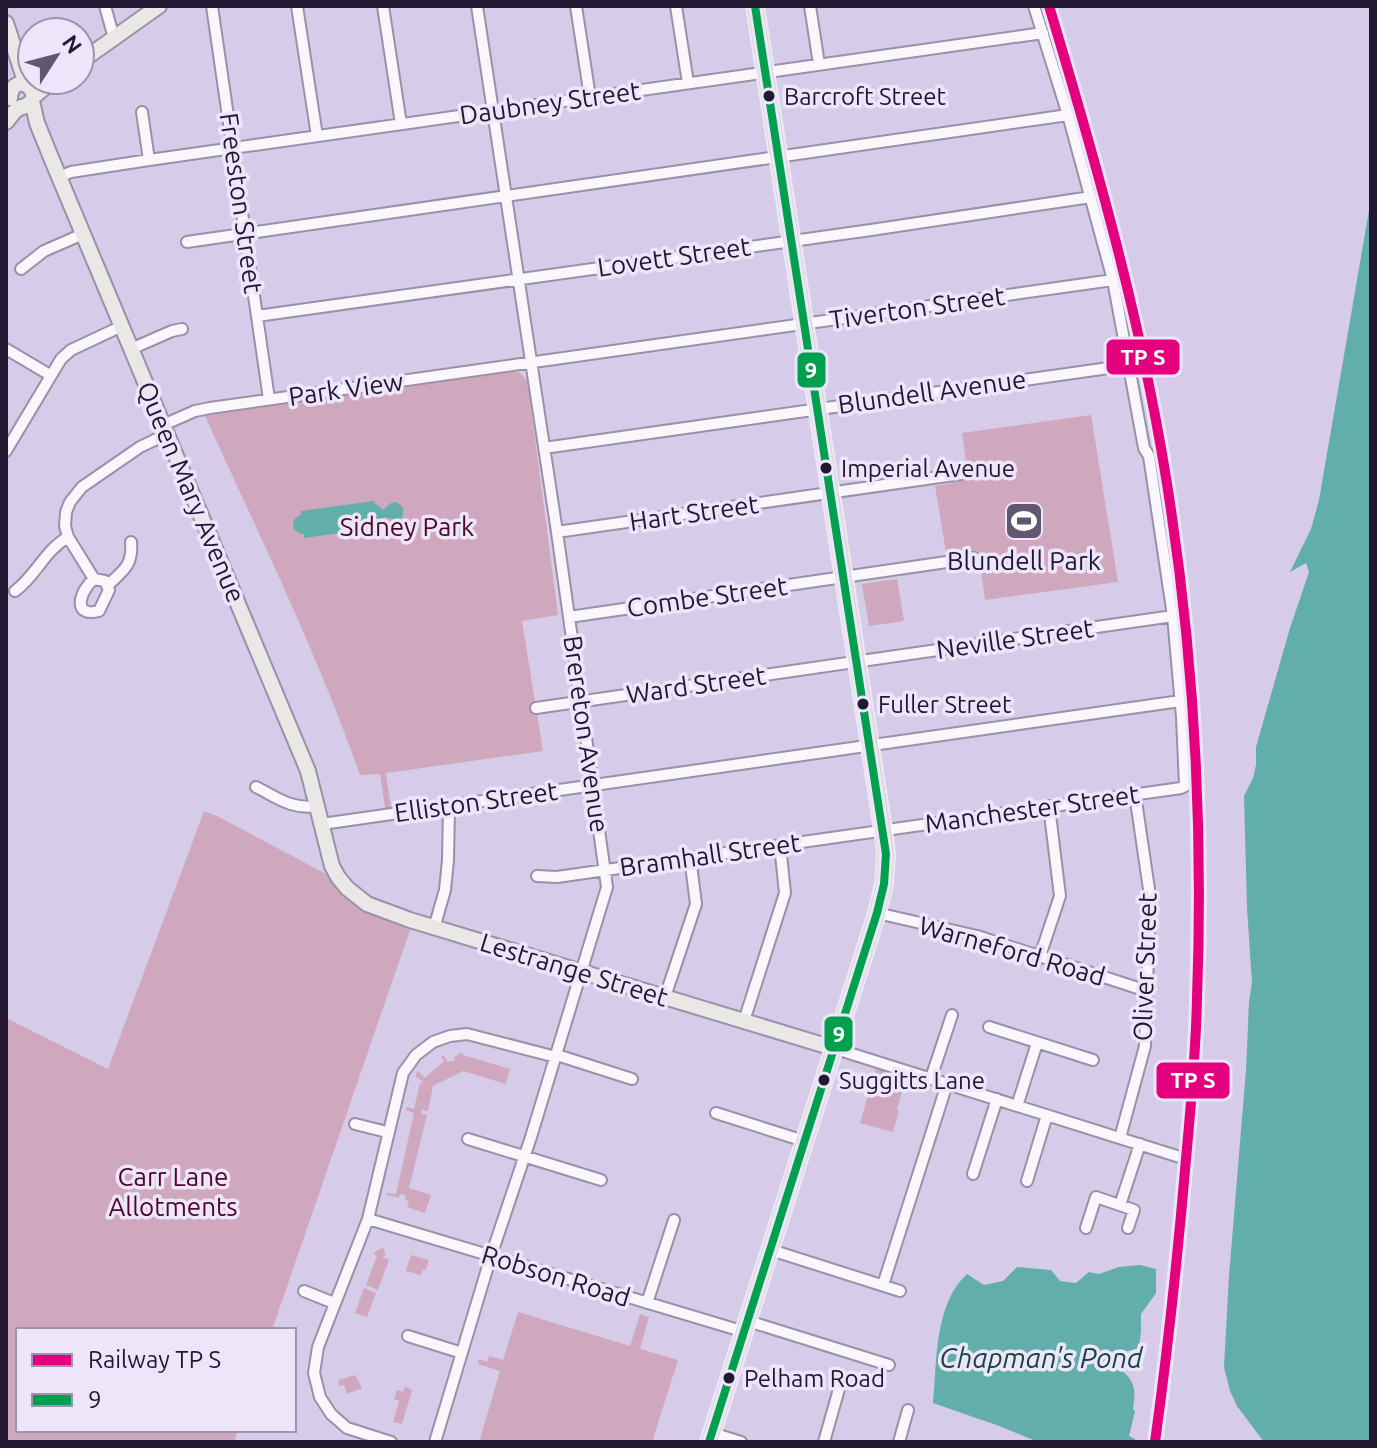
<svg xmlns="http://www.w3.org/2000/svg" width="1377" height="1448" font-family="Ubuntu,sans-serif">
  <rect width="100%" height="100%" fill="#d6cbe8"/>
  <path fill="#cfa8be" d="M513,372H519L526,379L528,385L558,615L522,621L543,751L386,773L391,808H385L380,774L360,775C317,652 259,535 205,416L240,411L268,405Z
    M1091,415L1118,582L985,600L979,556L947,558L935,486L953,483L951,471L967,469L962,433Z
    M897,579L904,621L869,626L862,584Z
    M204,811L217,816L328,875L342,890L411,927L272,1330H18V1430H238L234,1442H6V1018L108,1069Z
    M462,1052L463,1055L510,1069L506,1084L463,1071L433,1086L428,1111L422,1110L421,1113L427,1115L409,1188L431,1195L425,1213L407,1207L409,1201L405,1200L406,1195L400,1194L399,1198L386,1195L387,1193L396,1194L414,1113L406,1110L407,1107L414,1109L420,1083L424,1082L415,1076L418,1071L425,1078L444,1061L441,1057L443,1055L448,1062L455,1060L454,1057Z
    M876,1068L906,1077L897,1110L899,1111L893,1132L860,1123Z
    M383,1248L386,1255H384L383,1257L389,1260L378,1290L366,1285L377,1256L374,1254L376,1251Z
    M411,1255L429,1260L426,1270L423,1269L421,1275L406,1271Z
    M364,1288L376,1293L367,1317L355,1313Z
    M518,1312L630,1346L640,1314L649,1317L640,1349L678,1360L653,1439L659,1442H489L480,1439L500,1371L478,1364L479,1359L487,1362L489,1356L503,1360Z
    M355,1375L362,1388L347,1394L344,1385L339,1386L338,1380Z
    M405,1386L412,1390L402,1424L393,1422L399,1401L394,1399L397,1390L403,1392Z"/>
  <path fill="#62aeab" d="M1371,199V1442H1264L1237,1406L1230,1391L1224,1367L1229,1276L1246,1070L1249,1002L1252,982L1247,908L1244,796L1253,778L1256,765V747L1290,628L1309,572L1306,563L1290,572L1311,529L1319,500Z
    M374,501L375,505H378L383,510L391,503L397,502L403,508C405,526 392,518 384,517L377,524V528L304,538V534C291,533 289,519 301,515V511Z
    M1140,1265L1156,1269V1293L1141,1314V1331L1139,1348L1121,1353L1119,1368C1135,1381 1136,1389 1133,1409L1135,1411L1129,1436L1135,1439L1134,1442H1038L1002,1427L933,1403C937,1362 934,1304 967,1274L984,1285L1003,1281L1017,1267L1051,1270L1060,1281L1076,1283L1089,1272L1099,1274L1119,1267Z"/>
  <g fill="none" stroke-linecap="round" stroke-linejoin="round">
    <defs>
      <path id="street" d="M105,6L114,38
        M212,6L269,399
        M297,6L317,136
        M383,6L401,124
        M576,6L590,97
        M676,6L688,83
        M810,6L819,64
        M142,112L149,160
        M59,177L71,172L149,160L1043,33
        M187,242L1068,115
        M21,269L44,251L83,234
        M257,316L871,230L1091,197
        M6,349L50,375
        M131,349L172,331L182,329
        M163,425L195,411L210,408L1113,280
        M544,448L1130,365
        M6,451L61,359L71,350L122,326
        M557,532L961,474
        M94,579L68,537L65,526L66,512L70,502L82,487L140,447L167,434
        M94,579L105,581L109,590L99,611C71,618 80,590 94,579Z
        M108,585C124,570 133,565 131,542
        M15,591C36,576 44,551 68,537
        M569,617L974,558
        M536,708L1173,616
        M256,787C278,798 292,810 318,806
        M322,824L1180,701
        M537,876L557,877L1181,788L1185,786L1182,717L1173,616L1149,456L1144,448L1113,280L1068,115L1034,6
        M877,913L977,936L1147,991
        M434,928L445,890L448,860L449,806
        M1040,956L1060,896L1049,806
        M665,997L696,904L690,857
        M744,1021L785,893L780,845
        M989,1027L1093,1060
        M833,1048L1183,1158
        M557,1055L632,1079
        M931,1078L952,1015
        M1017,1106L1037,1043
        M716,1113L804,1141
        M355,1124L387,1132
        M1120,1138L1145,1046L1150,896L1135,794
        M468,1139L601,1180
        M973,1174L997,1099
        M1027,1181L1047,1115
        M1120,1205L1140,1144
        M368,1219L745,1332
        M1086,1228L1096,1197L1134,1210L1128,1228
        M771,1250L900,1291
        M883,1285L947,1084
        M304,1291L334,1303
        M647,1303L674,1220
        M748,1321L889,1365
        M408,1336L462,1353
        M712,1433L741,1442
        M391,1442L347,1428L331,1414L320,1397L314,1373L318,1347L368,1219L403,1073L416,1055L433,1042L450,1036L467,1034L556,1057
        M435,1442L491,1256L531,1137L607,887L557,532L477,6
        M824,1442L839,1389
        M899,1442L908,1410"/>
      <path id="secondary" d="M6,23L26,84
        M80,62L159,6
        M33,97L54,80
        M10,98C13,67 51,95 23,107
        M32,101L37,123L52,160L308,771L332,866L338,877L347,888L367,904L410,920L833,1048
        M6,122L15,111L21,107"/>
      <path id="primary" d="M709,1442L877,913L884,884L886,854L883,830L755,6"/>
    </defs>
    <use href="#street" stroke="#9a90a8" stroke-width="14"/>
    <use href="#secondary" stroke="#9a90a8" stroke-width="18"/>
    <use href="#primary" stroke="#ede8f5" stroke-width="20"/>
    <use href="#street" stroke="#f9f7fc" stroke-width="10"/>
    <use href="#secondary" stroke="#e9e8e7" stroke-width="14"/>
    <use href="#primary" stroke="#d9d9d2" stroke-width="16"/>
    <defs>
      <path id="bus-1" d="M709,1442L877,913L884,884L886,854L755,6"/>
    </defs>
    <use href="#bus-1" stroke="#ede6fb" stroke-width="14"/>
    <use href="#bus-1" stroke="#029f4f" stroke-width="8"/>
    <defs>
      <path id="rail-1" d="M1049,6C1099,172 1146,338 1171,510C1195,671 1203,835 1197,998C1196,1052 1191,1105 1186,1159C1178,1253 1168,1348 1155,1442"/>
    </defs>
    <use href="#rail-1" stroke="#ede6fb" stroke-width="16"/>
    <use href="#rail-1" stroke="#e5007d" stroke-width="10"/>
  </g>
  <defs>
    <symbol id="stadium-square" viewBox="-11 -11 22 22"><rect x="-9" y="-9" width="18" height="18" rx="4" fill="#615772" stroke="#ede6fb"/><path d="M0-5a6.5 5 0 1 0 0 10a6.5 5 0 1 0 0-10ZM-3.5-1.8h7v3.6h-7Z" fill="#fff"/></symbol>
  </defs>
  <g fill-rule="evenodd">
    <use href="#stadium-square" x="1002" y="499" width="44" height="44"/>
  </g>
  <g fill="#221832" stroke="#ede6fb" stroke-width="3">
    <circle cx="769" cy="96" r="7"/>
    <circle cx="826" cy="468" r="7"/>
    <circle cx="863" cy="704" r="7"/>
    <circle cx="824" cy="1080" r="7"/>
    <circle cx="729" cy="1378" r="7"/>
  </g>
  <g text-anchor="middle" stroke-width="7" stroke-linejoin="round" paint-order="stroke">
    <g font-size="24" fill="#221832" stroke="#ede6fb" text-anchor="start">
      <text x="784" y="105">Barcroft Street</text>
      <text x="841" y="477">Imperial Avenue</text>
      <text x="878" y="713">Fuller Street</text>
      <text x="839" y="1089">Suggitts Lane</text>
      <text x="744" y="1387">Pelham Road</text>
    </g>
    <g font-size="26" fill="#221832" stroke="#ede6fb">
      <text transform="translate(550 103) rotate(-8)" y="9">Daubney Street</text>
      <text transform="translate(241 203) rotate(82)" y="9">Freeston Street</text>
      <text transform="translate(674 257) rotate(-8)" y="9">Lovett Street</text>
      <text transform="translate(917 308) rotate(-8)" y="9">Tiverton Street</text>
      <text transform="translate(346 389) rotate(-8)" y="9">Park View</text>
      <text transform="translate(932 392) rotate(-8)" y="9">Blundell Avenue</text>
      <text transform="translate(191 492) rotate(67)" y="9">Queen Mary Avenue</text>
      <text transform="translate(694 513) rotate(-8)" y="9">Hart Street</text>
      <text transform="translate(707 597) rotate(-8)" y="9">Combe Street</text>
      <text transform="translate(1015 639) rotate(-8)" y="9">Neville Street</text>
      <text transform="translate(696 685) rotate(-8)" y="9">Ward Street</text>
      <text transform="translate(586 734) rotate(82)" y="9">Brereton Avenue</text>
      <text transform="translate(476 802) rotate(-8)" y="9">Elliston Street</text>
      <text transform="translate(1032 809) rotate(-8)" y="9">Manchester Street</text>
      <text transform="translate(710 855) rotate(-8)" y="9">Bramhall Street</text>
      <text transform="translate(1012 951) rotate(16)" y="9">Warneford Road</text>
      <text transform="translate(1145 967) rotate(-88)" y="9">Oliver Street</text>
      <text transform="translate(574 970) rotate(17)" y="9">Lestrange Street</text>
      <text transform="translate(556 1276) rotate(17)" y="9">Robson Road</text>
    </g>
    <g font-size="26" fill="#500727" stroke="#ede6fb">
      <text x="407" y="536">Sidney Park</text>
      <text x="173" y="1186">Carr Lane<tspan x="173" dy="30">Allotments</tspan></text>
    </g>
    <g font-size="26" fill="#221832" stroke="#ede6fb">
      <text x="1024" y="570">Blundell Park</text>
    </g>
    <g font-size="28" font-style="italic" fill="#184740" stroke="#ede6fb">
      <text x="1041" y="1368">Chapman's Pond</text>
    </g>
  </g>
  <g stroke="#ede6fb" stroke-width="3">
    <rect x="1105" y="338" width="76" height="38" rx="8" fill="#e5007d"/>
    <rect x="796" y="351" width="31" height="38" rx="8" fill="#029f4f"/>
    <rect x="823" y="1015" width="31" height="38" rx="8" fill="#029f4f"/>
    <rect x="1155" y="1061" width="76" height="39" rx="8" fill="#e5007d"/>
  </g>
  <g font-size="22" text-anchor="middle" font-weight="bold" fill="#fff">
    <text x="1143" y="365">TP S</text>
    <text x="811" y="378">9</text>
    <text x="839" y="1042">9</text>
    <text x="1193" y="1088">TP S</text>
  </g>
  <rect width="1377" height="1448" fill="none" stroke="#221832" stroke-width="16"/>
  <rect x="16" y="1328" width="280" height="104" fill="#ede6fb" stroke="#9c94ab" stroke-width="2"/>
  <rect x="32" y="1354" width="40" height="12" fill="#e5007d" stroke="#9c94ab" stroke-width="2"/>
  <text x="88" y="1368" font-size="24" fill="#221832">Railway TP S</text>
  <rect x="32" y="1394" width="40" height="12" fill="#029f4f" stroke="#9c94ab" stroke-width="2"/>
  <text x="88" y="1408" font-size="24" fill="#221832">9</text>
  <g transform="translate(56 56) rotate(54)"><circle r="38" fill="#ede6fb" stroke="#9c94ab" stroke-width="2"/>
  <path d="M0-6L14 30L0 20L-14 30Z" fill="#615772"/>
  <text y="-12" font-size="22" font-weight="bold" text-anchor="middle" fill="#221832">N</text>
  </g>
</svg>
